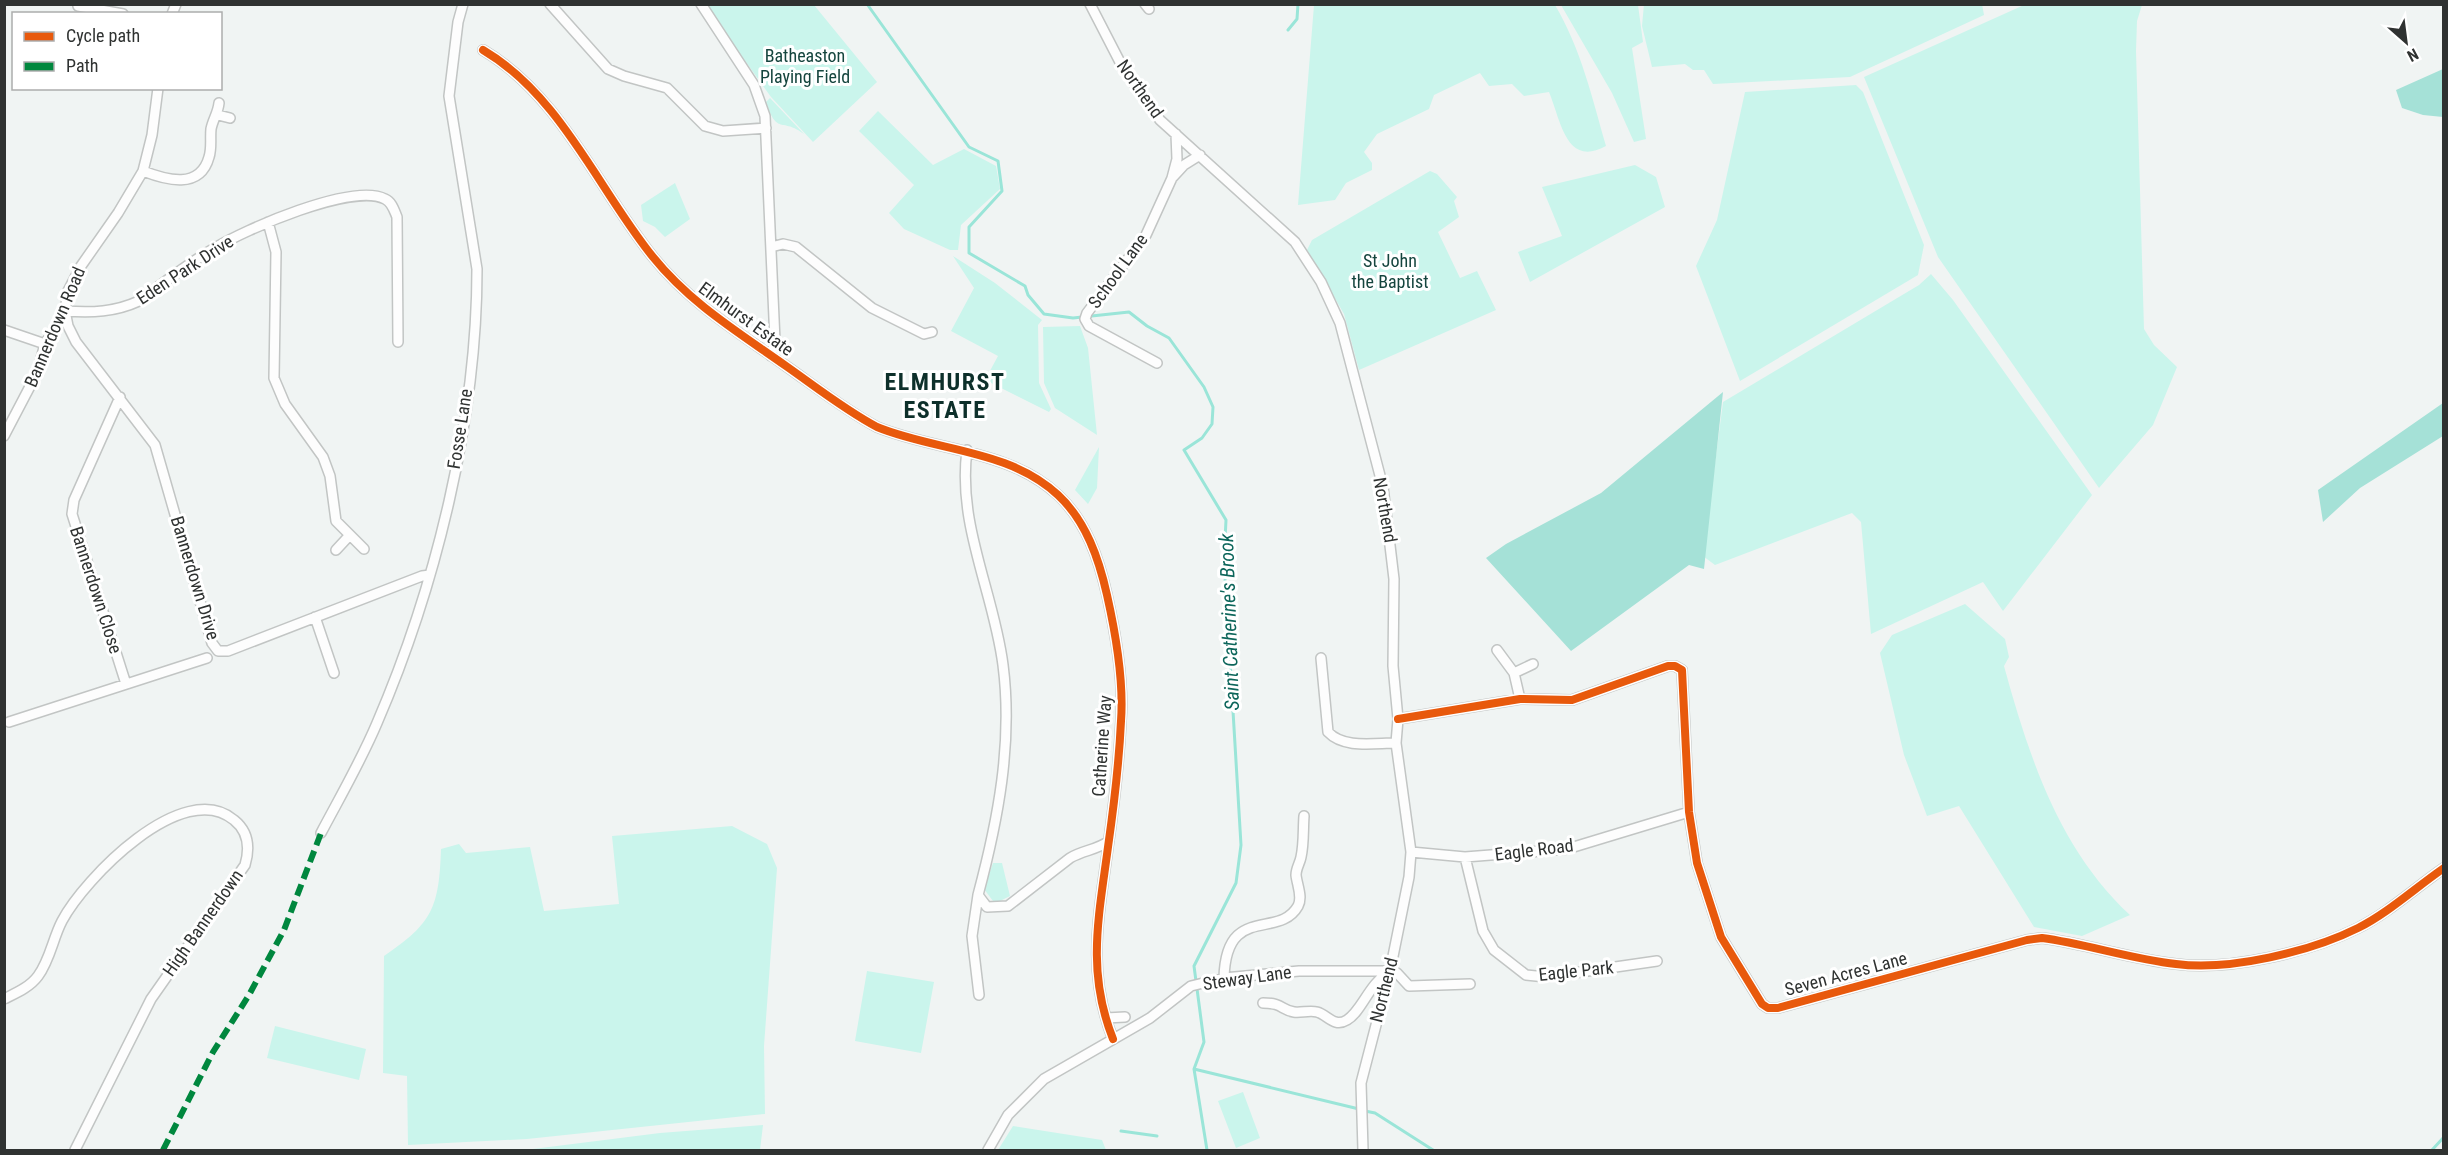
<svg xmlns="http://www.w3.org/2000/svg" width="2448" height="1155" font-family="'Roboto Condensed',sans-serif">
  <rect width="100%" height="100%" fill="#f0f4f3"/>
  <path fill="#caf5ec" d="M1644,4H1982L1984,15L1850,77L1713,84L1704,70H1693L1685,64L1652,67L1642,26Z
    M705,5H814L877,82L813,142L771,97Z
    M1314,5H1555C1581,49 1592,97 1606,146C1566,168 1561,121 1549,92L1524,96L1512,84L1489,86L1480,73L1434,95L1429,109L1377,134L1364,152L1372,163V170L1346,183L1335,200L1298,205Z
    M1561,5H1638L1643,42L1632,48L1646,139L1634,142L1612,93Z
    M2024,5H2142L2137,21L2136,51L2144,329L2154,345L2177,367L2153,425L2099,488L1938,257L1864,77Z
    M1856,85L1863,92L1924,245L1918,275L1740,381L1696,266L1717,220L1745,92Z
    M770,98L804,134C782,117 777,136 766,102Z
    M878,111L933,165L964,149L996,166L1000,189L961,225L958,250H950L904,229L889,213L914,185L859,131Z
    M1635,165L1656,177L1665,207L1530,282L1518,252L1562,236L1542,187Z
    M1430,171L1437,174L1457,197L1454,201L1459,217L1438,232L1460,278L1477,271L1496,310L1359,370L1344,314L1307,250L1312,240Z
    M675,183L690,219L665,237L655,227L643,221L641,205Z
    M953,256L995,283L1042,320L1038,325L1039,383L1051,409L1049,412L985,380L998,356L951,331L974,288Z
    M1931,274L1953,300L2092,495L2003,611L1983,582L1871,634L1861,522L1852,513L1715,565L1703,556L1723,402L1919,285Z
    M1080,326L1088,348L1097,435L1055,408L1044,383L1043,327Z
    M1099,447L1097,488L1088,504L1075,490Z
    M1965,604L2005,639L2009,657L2004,666C2029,757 2059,849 2130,915L2082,936L2034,927L1959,806L1927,816L1904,755L1880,653L1892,635Z
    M732,826L767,844L777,868L764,1046L765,1114L527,1139L408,1145L407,1076L383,1073L384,956C433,923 439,907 441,849L459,844L466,853L530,847L544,911L619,904L612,836Z
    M993,863H1002L1010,896L1000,901H993L984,889Z
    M867,971L934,982L921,1053L855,1041Z
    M275,1026L366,1049L359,1080L267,1058Z
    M1243,1092L1260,1138L1236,1148L1218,1101Z
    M763,1125L760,1150H525L660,1133Z
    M1013,1126L1102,1140L1106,1150H998Z"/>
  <path fill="#a5e1d7" d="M2443,69V117L2423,115L2402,108L2396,90Z
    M1723,392L1704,569L1689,565L1571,651L1486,558L1506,544L1601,493Z
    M2443,403V436L2360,488L2323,522L2318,490Z"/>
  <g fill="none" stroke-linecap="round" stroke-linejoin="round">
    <path stroke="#9ae5d8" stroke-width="3" d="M867,4L969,147L998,161L1002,191L969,227V253L1025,286L1028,295L1044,314L1073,318L1129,312L1147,326L1169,338L1204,387L1213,407L1212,424L1202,438L1184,450L1226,520L1224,560L1241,845L1236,883L1194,966L1204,1042L1194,1069L1207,1150
      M1288,30L1297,19L1298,4
      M1194,1069L1359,1109
      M1365,1111L1375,1113L1433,1150
      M1121,1131L1157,1136
      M2432,1150L2444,1137"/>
    <defs>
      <path id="minor" d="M550,4L608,69L624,76L667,88L705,126L723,131L766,128
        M701,4L754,85L765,116L775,341L771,356
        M1090,4L1123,68L1160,120L1295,242L1321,282L1340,323L1383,487L1394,579L1393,666L1398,719L1396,743L1411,852L1409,877L1390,971L1361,1083L1363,1150
        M1145,4L1149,9
        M78,6L123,14
        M172,14L176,4
        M483,50C561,96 598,189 653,257C690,303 738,332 786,366C816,387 845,410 877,427C935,451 1009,449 1058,495C1086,521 1099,559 1107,595C1116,635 1124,680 1121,721C1119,763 1114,805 1108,847C1099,916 1086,971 1113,1039
        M218,115L230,118
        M1176,134L1177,159L1172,178L1184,165L1200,155
        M143,171C166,180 200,190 209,157C212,148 210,138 211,129C213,119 218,113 219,103
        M268,222L276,252L274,378L285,404L323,457L330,476L336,521L364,549
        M771,247L783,244L796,247L872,308L924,334L932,332
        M65,311L68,326L76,342L155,445L212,643L218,651H228L422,576L430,575
        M65,311C92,313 115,312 139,301C164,283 188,263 215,248C244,230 353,182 385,199C392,202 394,210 397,217L398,342
        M4,330L45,344
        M1157,363L1089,326L1085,319L1087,313L1146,235L1172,178
        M120,397L74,500L72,514L126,684
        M4,436L37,373L45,344L65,311L68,291L81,266L118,213L143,171L152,135L158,88
        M967,450C957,525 994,593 1003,665C1013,743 998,820 978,895L987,907L1008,906L1070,858C1083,850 1097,850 1109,841
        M336,550L349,536
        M315,617L334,673
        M1497,650L1514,673L1520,699
        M1321,658L1328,732C1344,749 1374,743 1396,743
        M1514,673L1533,664
        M1398,719L1520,699L1572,700L1668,666H1675L1682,670L1689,812L1697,863L1721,937L1762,1004L1768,1008H1778L2027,940L2042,938C2087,944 2131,959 2176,964C2229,971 2310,952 2358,928C2388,913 2415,888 2444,868
        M9,722L207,658
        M321,833C340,797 361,761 377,723C436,586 477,419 477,269L449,96L458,22L463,4
        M1411,852L1465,857L1567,849L1689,812
        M1465,857L1483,931L1494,950L1526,975L1546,977L1657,961
        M978,895L972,936L979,995
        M1224,978C1226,903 1279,940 1298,906C1303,897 1297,885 1296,875C1296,868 1300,863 1301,857C1304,844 1303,829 1304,816
        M4,999C16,993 30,987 38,976C50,960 53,938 62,921C84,879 183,777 234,820C249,832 250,848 245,865L151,999L75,1150
        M1263,1003C1283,1003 1281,1010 1294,1012C1301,1013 1310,1010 1317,1012C1328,1015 1334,1028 1347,1020C1362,1011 1368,985 1390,971
        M1106,1018L1125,1017
        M988,1150L1008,1115L1044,1079L1150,1018L1191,986L1224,978L1299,971H1390L1397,973L1409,986L1470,984"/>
    </defs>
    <use href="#minor" stroke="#c2c5c4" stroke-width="12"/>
    <use href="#minor" stroke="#fdfdfd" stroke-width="9"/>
    <path stroke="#00873e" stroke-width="6" stroke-dasharray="12 6" stroke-linecap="butt" d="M163,1150L213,1052L249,995L284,930L321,833"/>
    <defs>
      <path id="cycleway" d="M483,50C561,96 598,189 653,257C690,303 738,332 786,366C816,387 845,410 877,427C935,451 1009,449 1058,495C1086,521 1099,559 1107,595C1116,635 1124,680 1121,721C1119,763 1114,805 1108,847C1099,916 1086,971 1113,1039
        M1398,719L1520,699L1572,700L1668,666H1675L1682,670L1689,812L1697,863L1721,937L1762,1004L1768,1008H1778L2027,940L2042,938C2087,944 2131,959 2176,964C2229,971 2310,952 2358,928C2388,913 2415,888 2444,868"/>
    </defs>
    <use href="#cycleway" stroke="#fff" stroke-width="11"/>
    <use href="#cycleway" stroke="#e8590c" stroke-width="8"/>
  </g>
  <g text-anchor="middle" stroke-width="6" stroke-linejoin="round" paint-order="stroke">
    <g font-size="18" fill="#15453e" stroke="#fff">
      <text x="805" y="62">Batheaston<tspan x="805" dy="21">Playing Field</tspan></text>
      <text x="1390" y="267">St John<tspan x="1390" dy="21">the Baptist</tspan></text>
    </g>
    <g font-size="18" fill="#2f3231" stroke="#fff">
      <text transform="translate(1140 89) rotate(55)" y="6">Northend</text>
      <text transform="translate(185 270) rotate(-33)" y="6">Eden Park Drive</text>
      <text transform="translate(1118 271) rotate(-54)" y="6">School Lane</text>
      <text transform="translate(746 319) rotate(36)" y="6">Elmhurst Estate</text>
      <text transform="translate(55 327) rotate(-67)" y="6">Bannerdown Road</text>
      <text transform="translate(460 429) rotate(-81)" y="6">Fosse Lane</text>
      <text transform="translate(1385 510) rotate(80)" y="6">Northend</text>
      <text transform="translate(195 578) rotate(73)" y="6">Bannerdown Drive</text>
      <text transform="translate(96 590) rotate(72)" y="6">Bannerdown Close</text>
      <text transform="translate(1102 746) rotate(-86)" y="6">Catherine Way</text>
      <text transform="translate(1534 850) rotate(-7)" y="6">Eagle Road</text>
      <text transform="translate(203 923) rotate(-55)" y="6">High Bannerdown</text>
      <text transform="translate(1576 971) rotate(-6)" y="6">Eagle Park</text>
      <text transform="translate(1846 974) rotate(-15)" y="6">Seven Acres Lane</text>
      <text transform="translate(1247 978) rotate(-8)" y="6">Steway Lane</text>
      <text transform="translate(1384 990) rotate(-76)" y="6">Northend</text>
    </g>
    <g font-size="20" font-style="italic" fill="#0d665b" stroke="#fff">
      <text transform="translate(1229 622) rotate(-92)" y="7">Saint Catherine's Brook</text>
    </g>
    <g font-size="24" font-weight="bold" letter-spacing="1.5" fill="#0e302b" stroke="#fff">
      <text x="945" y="390">ELMHURST<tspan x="945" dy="28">ESTATE</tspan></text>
    </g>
  </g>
  <rect width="2448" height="1155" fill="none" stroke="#2f3231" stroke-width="12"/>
  <rect x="12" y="12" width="210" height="78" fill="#ffffff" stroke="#acadad" stroke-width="1.5"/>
  <rect x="24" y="32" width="30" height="9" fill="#e8590c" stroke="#acadad" stroke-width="1.5"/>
  <text x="66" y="42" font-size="18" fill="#2f3231">Cycle path</text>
  <rect x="24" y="62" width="30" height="9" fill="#00873e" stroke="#acadad" stroke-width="1.5"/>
  <text x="66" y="72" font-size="18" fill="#2f3231">Path</text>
  <g transform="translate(2406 42) rotate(152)" stroke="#ffffff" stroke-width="4.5" paint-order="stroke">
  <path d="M0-4.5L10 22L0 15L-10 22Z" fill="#2f3231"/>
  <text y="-9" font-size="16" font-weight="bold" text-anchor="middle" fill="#2f3231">N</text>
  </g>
</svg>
